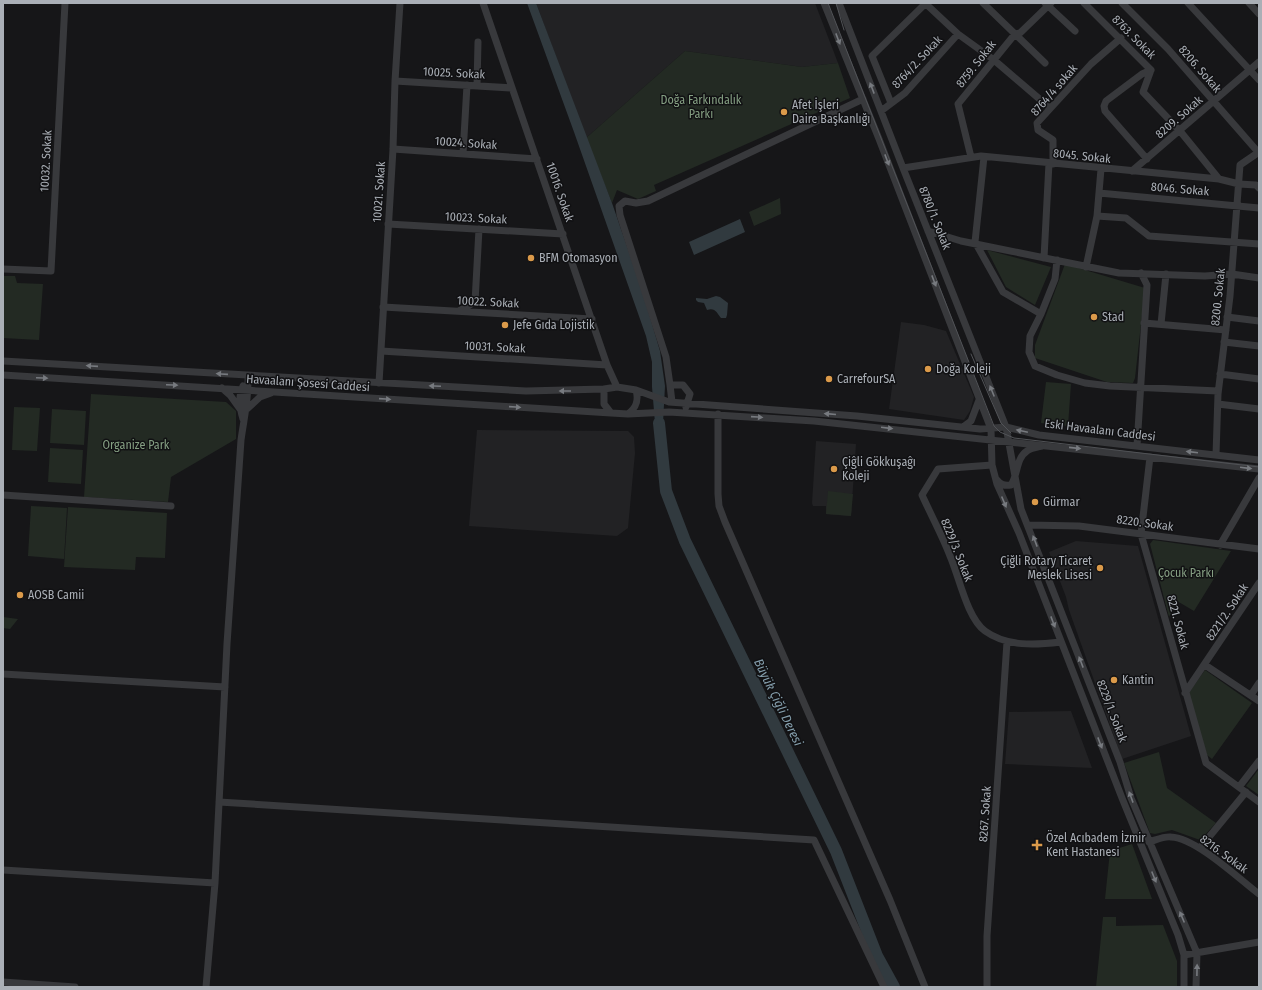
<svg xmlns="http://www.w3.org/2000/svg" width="1262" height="990" font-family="'Fira Sans Condensed',sans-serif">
  <rect width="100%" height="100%" fill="#161618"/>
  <path fill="#222224" d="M536,3H815L838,63L802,67L685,51L586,138Z
    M901,322L924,325L946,331L974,397L970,411L964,420L889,409Z
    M477,430L628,431L634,437L635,453L628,528L617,536L469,526Z
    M816,441L856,444L851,516L826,514V506H813L812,503Z
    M1076,541L1138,546L1191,736L1122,759L1069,610L1066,597L1049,552Z
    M1071,711L1092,768L1005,764L1009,712Z"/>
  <path fill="#232a23" d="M685,51L802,67L838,63L850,98L654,185L656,191L638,199L617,190L612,203L586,138Z
    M780,198L781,214L754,226L749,212Z
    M987,250L1051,267L1035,305L1006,287Z
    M1065,264L1145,288L1135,378L1133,383L1107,382L1035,358V345Z
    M3,276H15L17,283L43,284L39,340L3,338Z
    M1046,382L1071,384L1068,426L1041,423Z
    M91,394L226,402L236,411V439L171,477L168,502L84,497Z
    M14,407L40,408L37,451L12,450Z
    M52,409L86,411L84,445L50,443Z
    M50,448L83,450L81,484L48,482Z
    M828,491L853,494L851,516L826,514Z
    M31,506L67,508L64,559L28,556Z
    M68,507L167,513L165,558L136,557L135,570L64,567Z
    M1153,540L1231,551L1194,611L1177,601L1169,617L1150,544Z
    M3,617L18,619L10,629L3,628Z
    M1205,670L1252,703L1212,759L1207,755L1188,694Z
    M1159,752L1167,788L1216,823L1200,840L1172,830L1155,834L1150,833L1124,763Z
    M1259,769V795L1246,786Z
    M1132,844L1152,899H1105L1110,851Z
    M1103,917H1116V926L1163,925L1177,961V987H1096Z"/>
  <path fill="#313a3f" d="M527,3H536L612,203L642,290L660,351L665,386L663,423H655L652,387V362L646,336L574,132Z
    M740,219L745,232L694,255L689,242Z
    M716,296L720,297L728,303L727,315L726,318H721C717,313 715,307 707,310L704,303L698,302L696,300V298L707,299Z"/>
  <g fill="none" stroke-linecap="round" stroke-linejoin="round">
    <path stroke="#313a3f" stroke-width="12" d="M659,423L666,491L685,541L836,851L877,956L894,987"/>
    <path stroke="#38393c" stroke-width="7" d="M483,3L607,365L617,387
      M824,3L879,139L991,429L992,465L997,484L1019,533L1122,798L1178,935L1184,955V987
      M839,3L903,168L1006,427L1021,509L1120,762L1131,798L1197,953L1196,987
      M925,3L958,34L994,60L1050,108
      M983,3L1045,63
      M1045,3L1075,31
      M1084,3L1151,70
      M1122,3L1168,49L1258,152
      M1188,3L1259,80
      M1249,3L1259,14
      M1151,70L1143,92L1180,131L1219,179
      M395,81L512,88
      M477,86L478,42
      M891,103L872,56L925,4
      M881,111L905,93L958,34
      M393,149L537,159
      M463,154L467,85
      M971,157L958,104L1015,34L1020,33L1051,3
      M984,157L975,242L1003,292L1041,314
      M1147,159L1105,111L1104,106L1106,101L1142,74L1151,70
      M1053,164V140L1038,130L1037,123L1091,64L1121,38
      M903,168L981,156L1219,179L1239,184L1256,185L1259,188
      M1132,171L1259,62
      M1099,193L1259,208
      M1097,216L1126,218L1149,236L1259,244
      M388,224L563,234
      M928,231L961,241L1119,273L1205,276L1232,274L1259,278
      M1044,258L1049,163
      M1057,260L1055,279L1041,314L1030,336L1029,352L1035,366L1057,375L1085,383L1110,386L1218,391
      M1086,267L1097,216L1101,169
      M3,269L51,271L65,3
      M383,307L592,319
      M459,311L475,302L479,229
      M1227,317L1259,321
      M1144,323L1226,330
      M1161,324L1166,274
      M1224,342L1259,346
      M381,351L607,365
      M3,361L526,391L604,389
      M1220,374L1259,379
      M3,375L611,413
      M379,383L393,149L395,81L400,3
      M670,385L672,402
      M243,386C238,396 240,409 243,419
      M617,387L636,390C639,401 636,408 628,414L611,413L604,404V389Z
      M222,388L230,395L240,409
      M636,390L669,402L857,416L980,429L1006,427L1039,435L1259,460
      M1218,404L1259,409
      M686,407L690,394L683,385H670L666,357L620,215L619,206L625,201L636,203L648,201L863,99
      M247,409L260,397L271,393
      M628,414L669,412L814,421L1259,469
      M718,414V494L719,506L725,522L890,900L925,987
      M963,427L971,421L979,400
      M1137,446L1147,285L1141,273
      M1216,455L1218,394L1230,296L1240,165L1259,152
      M1150,457L1141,534L1206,763L1259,802
      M992,465L938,469L922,495C931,515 942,535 950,556C959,576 967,618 985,631C1007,647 1036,645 1061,642
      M996,479C1001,485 1004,486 1011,485C1018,475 1016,458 1027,451C1031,448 1038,447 1042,446
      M3,495L171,506
      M1029,525L1079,526L1259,549
      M1220,545L1259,478
      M1205,665L1259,701
      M3,674L225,687
      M1185,693L1259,583
      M1251,695L1259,683
      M1239,787L1259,761
      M219,802L814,840L884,987
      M1149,842C1156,840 1164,836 1171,837C1196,838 1238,878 1259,894
      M1200,848L1246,792
      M3,870L215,883
      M1184,955L1259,942
      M3,982L75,987
      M206,987L215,883L227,644L241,440C244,418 249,398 248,376
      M987,987V936L1007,642"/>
    <path stroke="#515357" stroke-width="1" d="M828,3L994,426L1000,432L1014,438L1259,467
      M836,3L844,30
      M971,354L1001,423L1011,433"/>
  </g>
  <defs><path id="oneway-solid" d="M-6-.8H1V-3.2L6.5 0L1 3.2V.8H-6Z"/></defs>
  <g fill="#777a7f">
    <use href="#oneway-solid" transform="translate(838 39) rotate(69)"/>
    <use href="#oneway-solid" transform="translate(872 88) rotate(-111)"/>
    <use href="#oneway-solid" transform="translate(887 160) rotate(69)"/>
    <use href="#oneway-solid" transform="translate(934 281) rotate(69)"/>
    <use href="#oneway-solid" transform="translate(92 366) rotate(-176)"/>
    <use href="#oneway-solid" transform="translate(222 374) rotate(-176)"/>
    <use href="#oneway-solid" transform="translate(42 378) rotate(3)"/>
    <use href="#oneway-solid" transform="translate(172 385) rotate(3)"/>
    <use href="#oneway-solid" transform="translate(435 386) rotate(-177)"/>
    <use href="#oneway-solid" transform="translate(565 391) rotate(180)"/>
    <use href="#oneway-solid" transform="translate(992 391) rotate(-112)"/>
    <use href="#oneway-solid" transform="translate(385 399) rotate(4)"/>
    <use href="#oneway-solid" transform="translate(515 407) rotate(4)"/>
    <use href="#oneway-solid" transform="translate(830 414) rotate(-175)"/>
    <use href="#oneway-solid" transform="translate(757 417) rotate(4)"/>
    <use href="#oneway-solid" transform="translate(887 428) rotate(7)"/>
    <use href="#oneway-solid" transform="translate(1022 431) rotate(-168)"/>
    <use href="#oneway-solid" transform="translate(1075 448) rotate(6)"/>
    <use href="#oneway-solid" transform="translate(1192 452) rotate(-173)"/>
    <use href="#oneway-solid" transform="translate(1246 468) rotate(7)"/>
    <use href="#oneway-solid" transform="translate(1004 502) rotate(67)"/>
    <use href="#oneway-solid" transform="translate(1035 541) rotate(-111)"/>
    <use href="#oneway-solid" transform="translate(1053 622) rotate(69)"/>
    <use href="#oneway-solid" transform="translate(1081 662) rotate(-111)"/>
    <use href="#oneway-solid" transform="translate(1100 743) rotate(69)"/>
    <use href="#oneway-solid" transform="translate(1131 797) rotate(-110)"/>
    <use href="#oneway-solid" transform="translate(1154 877) rotate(68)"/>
    <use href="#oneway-solid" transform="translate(1182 917) rotate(-113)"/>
    <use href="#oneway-solid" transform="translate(1197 970) rotate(-89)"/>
  </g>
  <g fill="#db9a4a" stroke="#111113" stroke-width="1.5">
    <circle cx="784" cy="112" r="4"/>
    <circle cx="531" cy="258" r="4"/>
    <circle cx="1094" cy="317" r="4"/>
    <circle cx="505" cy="325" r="4"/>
    <circle cx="928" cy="369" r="4"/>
    <circle cx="829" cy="379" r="4"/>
    <circle cx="834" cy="469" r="4"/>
    <circle cx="1035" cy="502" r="4"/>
    <circle cx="1100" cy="568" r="4"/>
    <circle cx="20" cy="595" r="4"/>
    <circle cx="1114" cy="680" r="4"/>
    <path d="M1035 839h4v4h4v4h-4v4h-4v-4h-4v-4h4z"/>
  </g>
  <g text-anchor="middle" stroke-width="3" stroke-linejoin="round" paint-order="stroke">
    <g font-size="12" fill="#aaafb6" stroke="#111113">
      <text transform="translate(1134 37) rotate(45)" y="4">8763. Sokak</text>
      <text transform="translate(917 62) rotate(-47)" y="4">8764/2. Sokak</text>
      <text transform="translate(976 64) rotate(-52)" y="4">8759. Sokak</text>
      <text transform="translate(1200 69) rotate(49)" y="4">8206. Sokak</text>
      <text transform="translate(454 73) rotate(3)" y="4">10025. Sokak</text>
      <text transform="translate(1054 90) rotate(-49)" y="4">8764/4 sokak</text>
      <text transform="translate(1179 117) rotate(-41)" y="4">8209. Sokak</text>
      <text transform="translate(466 143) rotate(4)" y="4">10024. Sokak</text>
      <text transform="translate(1082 156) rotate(6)" y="4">8045. Sokak</text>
      <text transform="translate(46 161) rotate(-87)" y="4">10032. Sokak</text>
      <text transform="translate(1180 189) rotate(5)" y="4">8046. Sokak</text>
      <text transform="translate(379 192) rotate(-86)" y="4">10021. Sokak</text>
      <text transform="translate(560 192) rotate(71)" y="4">10016. Sokak</text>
      <text transform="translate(476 218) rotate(3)" y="4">10023. Sokak</text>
      <text transform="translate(935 218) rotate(68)" y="4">8780/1. Sokak</text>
      <text transform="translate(1218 297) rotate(-84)" y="4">8200. Sokak</text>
      <text transform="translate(488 302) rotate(3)" y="4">10022. Sokak</text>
      <text transform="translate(495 347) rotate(3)" y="4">10031. Sokak</text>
      <text transform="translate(308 383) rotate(4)" y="4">Havaalanı Şosesi Caddesi</text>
      <text transform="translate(1100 430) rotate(7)" y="4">Eski Havaalanı Caddesi</text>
      <text transform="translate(1145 523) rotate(8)" y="4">8220. Sokak</text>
      <text transform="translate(957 550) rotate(68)" y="4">8229/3. Sokak</text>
      <text transform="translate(1227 612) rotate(-56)" y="4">8221/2. Sokak</text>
      <text transform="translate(1178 622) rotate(75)" y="4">8221. Sokak</text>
      <text transform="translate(1112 711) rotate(69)" y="4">8229/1. Sokak</text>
      <text transform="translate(985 814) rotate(-86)" y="4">8267. Sokak</text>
      <text transform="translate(1224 854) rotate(36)" y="4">8216. Sokak</text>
    </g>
    <g font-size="12" fill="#859f83" stroke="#111113">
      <text x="701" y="104">Doğa Farkındalık<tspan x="701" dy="14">Parkı</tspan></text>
      <text x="136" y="449">Organize Park</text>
      <text x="1186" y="577">Çocuk Parkı</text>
    </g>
    <g font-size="12" fill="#aaafb6" stroke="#111113" text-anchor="start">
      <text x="792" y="109">Afet İşleri<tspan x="792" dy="14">Daire Başkanlığı</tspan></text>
      <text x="539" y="262">BFM Otomasyon</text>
      <text x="1102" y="321">Stad</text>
      <text x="513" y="329">Jefe Gıda Lojistik</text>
      <text x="936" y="373">Doğa Koleji</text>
      <text x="837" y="383">CarrefourSA</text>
      <text x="842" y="466">Çiĝli Gökkuşaĝı<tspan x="842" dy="14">Koleji</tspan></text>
      <text x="1043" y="506">Gürmar</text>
      <text x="1092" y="565" text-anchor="end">Çiğli Rotary Ticaret<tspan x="1092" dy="14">Meslek Lisesi</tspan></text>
      <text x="28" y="599">AOSB Camii</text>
      <text x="1122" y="684">Kantin</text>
      <text x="1046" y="842">Özel Acıbadem İzmir<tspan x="1046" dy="14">Kent Hastanesi</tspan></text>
    </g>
    <g font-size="13" font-style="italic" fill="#859fad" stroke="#111113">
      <text transform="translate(779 702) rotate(64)" y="5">Büyük Çiğli Deresi</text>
    </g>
  </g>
  <rect width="1262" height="990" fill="none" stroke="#aaafb6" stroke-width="8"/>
</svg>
